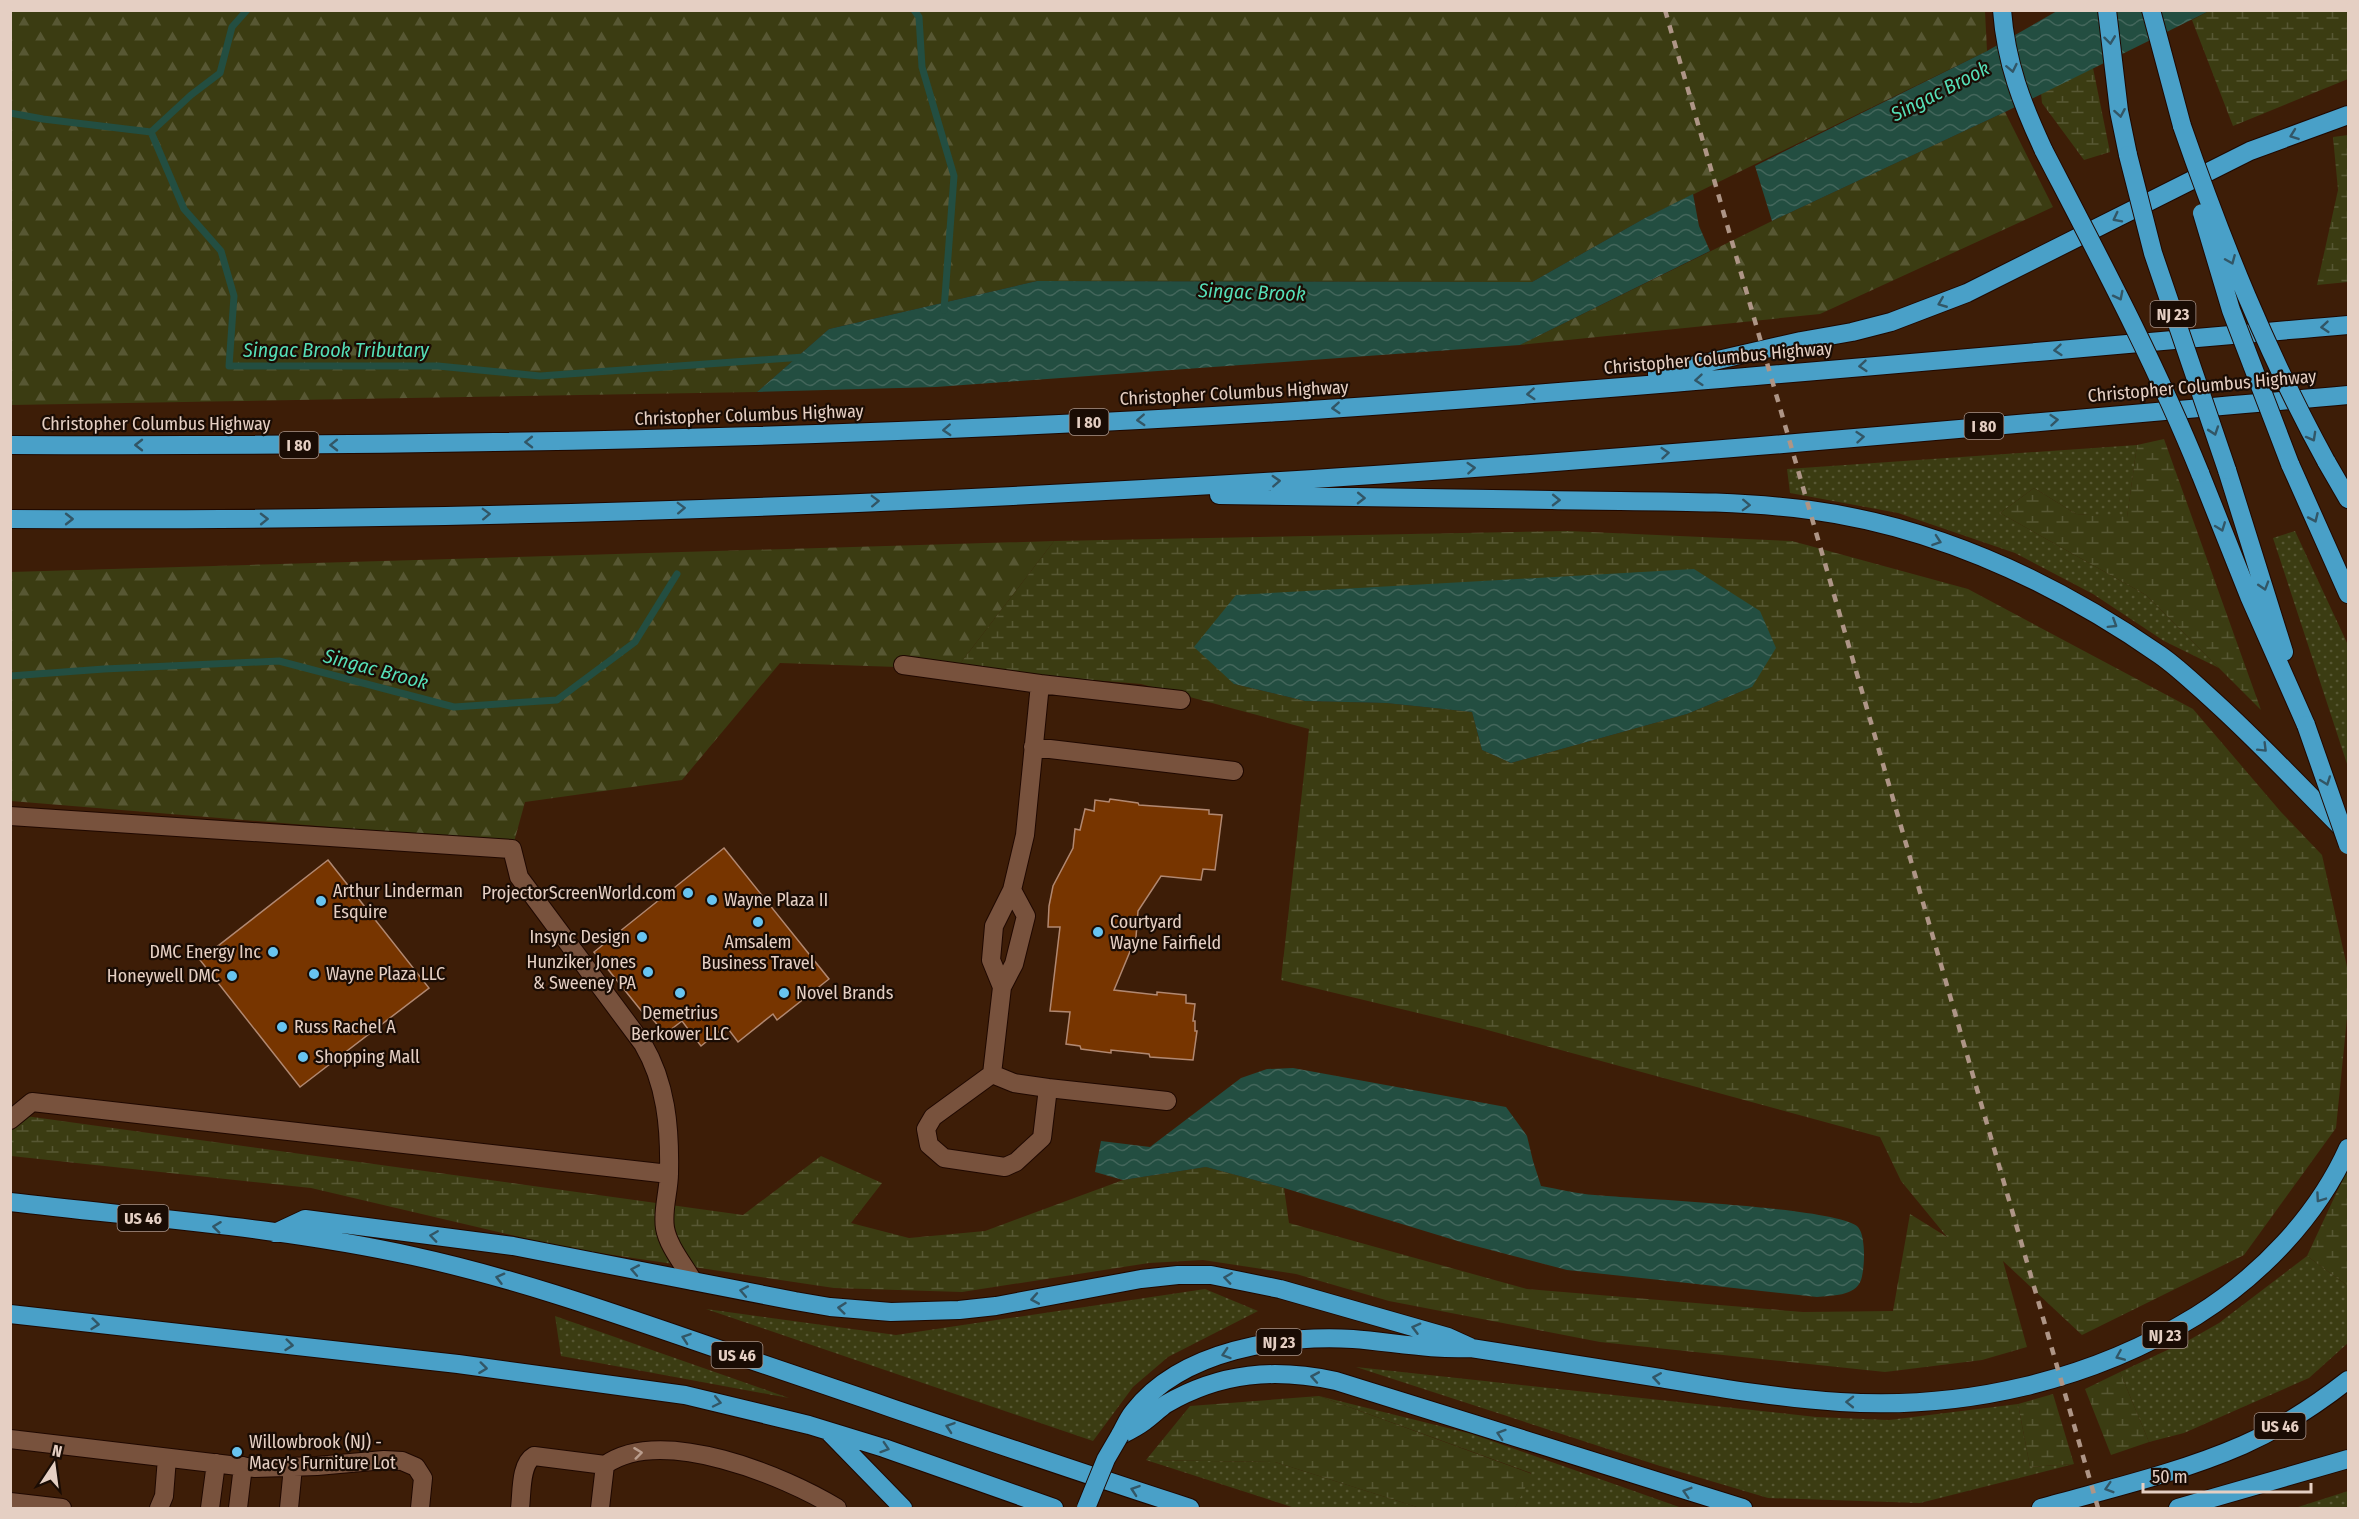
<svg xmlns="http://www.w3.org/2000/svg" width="2359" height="1519" font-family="'Fira Sans Condensed',sans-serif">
  <defs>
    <pattern id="green-dots" width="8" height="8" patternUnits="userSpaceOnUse" patternTransform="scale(1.5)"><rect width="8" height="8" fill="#3b3c12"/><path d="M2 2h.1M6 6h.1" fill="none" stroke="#575733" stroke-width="1.8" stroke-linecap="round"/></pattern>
    <pattern id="forest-firs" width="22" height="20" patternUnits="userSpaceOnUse" patternTransform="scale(1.5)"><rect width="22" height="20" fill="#3b3c12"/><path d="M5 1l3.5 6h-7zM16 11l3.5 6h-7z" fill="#575733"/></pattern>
    <pattern id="wetland-marsh" width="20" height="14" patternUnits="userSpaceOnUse" patternTransform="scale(1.5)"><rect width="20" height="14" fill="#3b3c12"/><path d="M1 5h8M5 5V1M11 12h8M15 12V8" fill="none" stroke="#575733"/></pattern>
    <pattern id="water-waves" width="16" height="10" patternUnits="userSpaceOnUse" patternTransform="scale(1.5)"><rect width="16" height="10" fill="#234e41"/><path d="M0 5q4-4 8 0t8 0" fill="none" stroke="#43665b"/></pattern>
  </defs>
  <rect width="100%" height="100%" fill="#3d1d07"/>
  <path fill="url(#green-dots)" d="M2137,445L2127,518L2076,514L2034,488L2000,513L2146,595L2219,668L2164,641L2093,594L2015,553L1898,513L1790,493L1787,469Z
    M2295,531L2348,645V767L2273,538Z
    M2307,1256L2348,1286V1343L2309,1378L2184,1433L2149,1442L2120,1372L2191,1339L2219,1323Z
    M1205,1289L1258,1311L1168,1357L1133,1387L1093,1441L706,1309L896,1335Z
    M555,1316L789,1398L561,1356Z
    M1356,1367L1816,1417L1889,1420L2018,1404L2030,1467L2074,1464L1920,1503L1768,1498L1657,1465Z
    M1319,1396L1472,1434L1682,1508H1515L1531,1473Z
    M1146,1460L1275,1462L1420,1508H1295Z
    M2348,1491V1508H2295Z"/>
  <path fill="url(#forest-firs)" d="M11,11H1985L1987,51L1645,218L1532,282L1037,281L829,329L757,392L11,405Z
    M2005,112L2053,207L1820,314L1520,345L1772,221Z
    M1054,541L956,669L780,663L682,780L525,802L514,842L11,801L10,572Z"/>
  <path fill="url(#wetland-marsh)" fill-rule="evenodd" d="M2209,11H2348V79L2233,126L2192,20Z
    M2093,68L2110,152L2084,160L2042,103L2041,93Z
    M2348,135V282L2317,285L2338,190L2333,137Z
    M2164,439L2261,710L2146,595L2000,513L2034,488L2076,514L2127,517L2137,445Z
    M1568,531L1792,541L1968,589L2193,709L2281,812L2322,855L2348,971V1008L2336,1128L2244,1255L2082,1335L2003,1261L2027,1347L1982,1360L1885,1372L1600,1342L1389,1301L1296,1274L1203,1260L1149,1263L962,1292L834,1288L566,1248L311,1188L11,1156V1114L743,1215L821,1156L882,1183L851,1223L909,1238L985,1231L1123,1180L1206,1167L1284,1188L1289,1223L1527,1289L1803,1312L1893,1311L1910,1214L1947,1237L1901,1181L1880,1137L1480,1028L1281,980L1309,729L1141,684L956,669L1054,541ZM1234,684L1752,687L1687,714L1511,763L1482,750L1472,712L1386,703L1305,701Z
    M2348,1168V1286L2307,1256Z
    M2120,1372L2149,1442L2111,1455L2085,1389Z
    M2053,1394L2074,1464L2030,1467L2018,1404Z
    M1319,1396L1532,1474L1515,1508H1420L1275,1462L1146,1460L1190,1406Z"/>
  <path fill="url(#water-waves)" d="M2057,11H2209L2005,112L1772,221L1755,166L1987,51Z
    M1693,194L1699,226L1710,251L1520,345L936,387L757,392L829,329L1037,281L1532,282L1645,218Z
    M1694,569L1760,611L1776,648L1752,687L1687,714L1511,763L1482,750L1472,712L1386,703L1305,701L1234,684L1194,647L1236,595Z
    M1293,1068L1506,1107L1527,1136L1533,1161L1541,1186C1559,1189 1577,1194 1595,1195C1635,1199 1838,1207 1858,1227C1866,1236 1865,1268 1861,1280C1855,1297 1831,1295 1817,1297L1567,1270L1464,1243L1284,1188L1206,1167L1123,1180L1095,1172L1101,1141L1150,1147L1241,1078L1267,1069Z"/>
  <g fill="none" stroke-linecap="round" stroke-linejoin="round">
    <path stroke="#234e41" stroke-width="7" d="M247,10L232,27L220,73L191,95L151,132L184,209L221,251L234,296L229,366H438L540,376L804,357
      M914,10L919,17L922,67L954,176L944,310
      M10,113L43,119L151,132
      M10,676L104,669L279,661L454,707L557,700L635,642L677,574"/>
  </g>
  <path fill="#773500" stroke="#b18871" stroke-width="1.5" d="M1110,799L1138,803L1139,805L1209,810V814L1222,815L1215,870L1203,869L1201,880L1161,876L1138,911L1136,937L1114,990L1157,995V992L1186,995V1003L1195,1004L1193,1021H1195V1031H1197L1193,1060L1150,1057L1149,1054L1111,1050V1053L1081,1049L1080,1046L1066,1044L1070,1012L1050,1011L1060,927H1048L1049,906L1053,886L1073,848L1075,829L1080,830L1085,809L1094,811L1095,800L1109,802Z
    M724,848L829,979L777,1020L773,1014L738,1042L726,1026L701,1046L682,1021L665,1034L651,1017L648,1019L594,952Z
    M328,860L429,988L300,1087L200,960Z"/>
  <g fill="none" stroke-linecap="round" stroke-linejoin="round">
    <defs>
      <path id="minor" d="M903,665L1040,684L1025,835L1012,890L994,926L991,960L1002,987L992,1074L933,1117L926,1129L929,1145L944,1158L1005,1167L1016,1162L1042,1138L1048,1088L1167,1101
        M1040,684L1181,700
        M1033,747L1234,771
        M10,816L512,849L519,877L643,1044C666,1083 670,1127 669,1173C669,1191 662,1210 665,1228C668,1246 684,1265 693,1281
        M1002,987L1014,964L1026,916L1012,890
        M992,1074L1014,1083L1048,1088
        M10,1120L32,1102L669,1174
        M10,1439L255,1468L317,1466L384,1460L402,1461L416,1467L423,1478L420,1508
        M10,1502L62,1508
        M159,1508L164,1496L167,1458
        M210,1508L216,1463
        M238,1508L243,1466
        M289,1508L293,1467
        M520,1508C522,1493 520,1464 534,1456L605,1465
        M600,1508L605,1465C662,1425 785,1476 837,1508"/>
      <path id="highway" d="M2002,10C2006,63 2022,104 2044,151
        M2107,10L2119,111L2128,155
        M2151,10L2182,126
        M1657,374L1801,341L1852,332L1891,322L1967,293L2250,151L2348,115
        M10,445C434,447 858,438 1281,412C1637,389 1993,355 2348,325
        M2326,461L2348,499
        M2290,464L2348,594
        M2227,470L2284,652
        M2200,473L2249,596L2306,725
        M1219,495C1330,497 1441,499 1552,500C1638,502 1725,499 1810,510C1937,527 2056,583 2160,655C2180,669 2198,687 2216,703C2260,743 2301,787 2343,829
        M10,519C434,522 858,507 1281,481C1637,459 1993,426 2348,395
        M10,1202C144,1218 281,1227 413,1256C519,1279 622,1316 724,1351C879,1403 1034,1458 1190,1508
        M275,1233L305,1219L513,1246L795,1301L830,1307L891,1312L959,1310L996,1306L1141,1279L1178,1275H1211L1280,1289L1448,1337L1470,1347
        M10,1314L458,1364L685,1395L809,1425L884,1448L1054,1508
        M830,1433L903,1508
        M1120,1435C1124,1428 1128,1418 1134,1411C1182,1350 1280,1335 1353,1339C1392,1342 1432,1350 1471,1348C1534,1358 1597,1368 1660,1378C1720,1388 1779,1398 1840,1402C1964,1410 2090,1381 2196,1316C2260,1276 2317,1217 2348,1148
        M1121,1435C1129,1431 1137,1427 1145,1421C1152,1416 1159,1409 1166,1404C1221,1372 1275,1368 1336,1381L1743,1508
        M2041,1508C2108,1489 2179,1473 2243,1445C2281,1428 2316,1405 2348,1380
        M2178,1508L2348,1459"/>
    </defs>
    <use href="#minor" stroke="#1f0800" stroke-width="20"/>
    <use href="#highway" stroke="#1f0800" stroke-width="20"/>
    <use href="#minor" stroke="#78523d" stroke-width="18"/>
    <use href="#highway" stroke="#49a0c8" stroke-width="18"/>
    <path stroke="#ae9586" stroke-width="4.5" stroke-dasharray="8 8" stroke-linecap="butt" d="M1665,10L2098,1508"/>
    <defs>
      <path id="highway-bridge" d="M2182,126C2222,241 2267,354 2326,461
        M2044,151C2099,257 2155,362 2200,473
        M2128,155L2153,253L2227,470
        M2202,213L2231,310L2290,464
        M2306,725L2348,845
        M1086,1508L1106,1459L1120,1435"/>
    </defs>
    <use href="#highway-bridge" stroke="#1f0800" stroke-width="20" stroke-linecap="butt"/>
    <use href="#highway-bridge" stroke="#49a0c8" stroke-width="18"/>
  </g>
  <defs><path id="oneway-chevron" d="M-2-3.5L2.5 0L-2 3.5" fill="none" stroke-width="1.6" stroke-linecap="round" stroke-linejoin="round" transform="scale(1.5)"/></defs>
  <g stroke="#325666">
    <use href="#oneway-chevron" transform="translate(2110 40) rotate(83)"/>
    <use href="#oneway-chevron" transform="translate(2012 68) rotate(78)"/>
    <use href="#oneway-chevron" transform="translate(2120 113) rotate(80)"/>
    <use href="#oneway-chevron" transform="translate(2294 135) rotate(160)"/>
    <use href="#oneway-chevron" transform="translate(2117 218) rotate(153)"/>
    <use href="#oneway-chevron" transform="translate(2231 260) rotate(67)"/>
    <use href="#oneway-chevron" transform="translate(2119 296) rotate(63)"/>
    <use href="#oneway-chevron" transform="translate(1942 303) rotate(158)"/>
    <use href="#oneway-chevron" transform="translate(2325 327) rotate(175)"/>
    <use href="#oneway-chevron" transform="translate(2058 350) rotate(175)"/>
    <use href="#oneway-chevron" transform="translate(1863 366) rotate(175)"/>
    <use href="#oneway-chevron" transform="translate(1699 380) rotate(175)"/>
    <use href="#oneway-chevron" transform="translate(1531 394) rotate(176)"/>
    <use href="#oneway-chevron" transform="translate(1336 408) rotate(176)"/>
    <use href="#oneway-chevron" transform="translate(1141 420) rotate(177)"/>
    <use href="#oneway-chevron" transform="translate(2054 420) rotate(-5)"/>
    <use href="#oneway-chevron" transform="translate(947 430) rotate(177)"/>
    <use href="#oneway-chevron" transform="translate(2214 431) rotate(71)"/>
    <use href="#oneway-chevron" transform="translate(1860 437) rotate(-5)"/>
    <use href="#oneway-chevron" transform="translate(2312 437) rotate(61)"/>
    <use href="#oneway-chevron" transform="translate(529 442) rotate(179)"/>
    <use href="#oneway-chevron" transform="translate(139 445) rotate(180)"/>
    <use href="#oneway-chevron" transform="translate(334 445) rotate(179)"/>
    <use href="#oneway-chevron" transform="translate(1665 453) rotate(-5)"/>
    <use href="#oneway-chevron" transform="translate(1471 468) rotate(-4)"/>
    <use href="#oneway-chevron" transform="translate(1276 481) rotate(-3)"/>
    <use href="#oneway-chevron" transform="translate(1361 498) rotate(1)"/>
    <use href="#oneway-chevron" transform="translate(1556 500) rotate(1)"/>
    <use href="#oneway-chevron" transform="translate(875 501) rotate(-2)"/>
    <use href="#oneway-chevron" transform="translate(1746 505) rotate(2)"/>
    <use href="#oneway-chevron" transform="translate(681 508) rotate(-2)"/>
    <use href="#oneway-chevron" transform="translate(486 514) rotate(-2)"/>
    <use href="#oneway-chevron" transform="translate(2314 518) rotate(66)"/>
    <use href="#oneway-chevron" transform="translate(69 519)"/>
    <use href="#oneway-chevron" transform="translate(264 519) rotate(-1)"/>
    <use href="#oneway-chevron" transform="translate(2221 527) rotate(69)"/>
    <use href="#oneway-chevron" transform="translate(1937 541) rotate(19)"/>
    <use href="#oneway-chevron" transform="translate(2264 586) rotate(73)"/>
    <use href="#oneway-chevron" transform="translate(2113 624) rotate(32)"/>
    <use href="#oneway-chevron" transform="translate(2263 748) rotate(45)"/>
    <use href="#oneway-chevron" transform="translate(2326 781) rotate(70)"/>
    <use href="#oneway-chevron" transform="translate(2320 1198) rotate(125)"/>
    <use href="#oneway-chevron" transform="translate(217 1227) rotate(-173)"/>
    <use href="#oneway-chevron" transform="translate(434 1236) rotate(-172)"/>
    <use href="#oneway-chevron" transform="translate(635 1270) rotate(-169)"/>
    <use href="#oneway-chevron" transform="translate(500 1278) rotate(-165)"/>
    <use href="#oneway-chevron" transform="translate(1228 1278) rotate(-172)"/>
    <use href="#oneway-chevron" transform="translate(744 1291) rotate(-169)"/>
    <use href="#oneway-chevron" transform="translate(1035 1299) rotate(170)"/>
    <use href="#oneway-chevron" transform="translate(842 1308) rotate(-174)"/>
    <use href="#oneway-chevron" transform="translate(95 1324) rotate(6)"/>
    <use href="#oneway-chevron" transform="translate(1416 1328) rotate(-165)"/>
    <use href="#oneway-chevron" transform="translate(686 1338) rotate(-161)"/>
    <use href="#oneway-chevron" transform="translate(289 1345) rotate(6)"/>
    <use href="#oneway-chevron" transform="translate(1226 1354) rotate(162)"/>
    <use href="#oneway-chevron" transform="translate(2120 1356) rotate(157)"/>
    <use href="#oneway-chevron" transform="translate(483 1368) rotate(7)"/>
    <use href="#oneway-chevron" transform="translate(1315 1377) rotate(-170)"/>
    <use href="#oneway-chevron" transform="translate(1657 1378) rotate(-171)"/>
    <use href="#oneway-chevron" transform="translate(717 1402) rotate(12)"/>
    <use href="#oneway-chevron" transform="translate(1850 1402) rotate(-179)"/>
    <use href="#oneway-chevron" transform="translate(950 1427) rotate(-161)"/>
    <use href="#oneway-chevron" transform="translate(1501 1434) rotate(-162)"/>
    <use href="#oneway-chevron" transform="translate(885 1448) rotate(18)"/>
    <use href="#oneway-chevron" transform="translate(2109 1488) rotate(163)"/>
    <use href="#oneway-chevron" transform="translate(1135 1490) rotate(-161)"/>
    <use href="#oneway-chevron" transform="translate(1687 1492) rotate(-163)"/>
  </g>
  <use stroke="#b99d8d" href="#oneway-chevron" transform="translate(638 1453) rotate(-7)"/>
  <g fill="#68c4f0" stroke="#1a0c04" stroke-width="2">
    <circle cx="688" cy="893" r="6"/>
    <circle cx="712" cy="900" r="6"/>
    <circle cx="321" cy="901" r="6"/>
    <circle cx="758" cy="922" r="6"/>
    <circle cx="1098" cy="932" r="6"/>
    <circle cx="642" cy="937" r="6"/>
    <circle cx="273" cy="952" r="6"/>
    <circle cx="648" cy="972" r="6"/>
    <circle cx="314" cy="974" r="6"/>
    <circle cx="232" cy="976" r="6"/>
    <circle cx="680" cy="993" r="6"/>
    <circle cx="784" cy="993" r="6"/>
    <circle cx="282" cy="1027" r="6"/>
    <circle cx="303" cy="1057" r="6"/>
    <circle cx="237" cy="1452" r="6"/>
  </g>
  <g text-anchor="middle" stroke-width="4.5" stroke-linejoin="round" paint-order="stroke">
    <g fill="#1a0c04" stroke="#a8948a" stroke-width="1.5">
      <rect x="2150.5" y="301" width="45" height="26" rx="4.5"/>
      <rect x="1069.5" y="409" width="39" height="26" rx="4.5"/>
      <rect x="1964.5" y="413" width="39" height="26" rx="4.5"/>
      <rect x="279.5" y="432" width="39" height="26" rx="4.5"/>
      <rect x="117.5" y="1205" width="51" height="26" rx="4.5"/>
      <rect x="2142.5" y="1322" width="45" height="26" rx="4.5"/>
      <rect x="1256.5" y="1329" width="45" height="26" rx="4.5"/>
      <rect x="711.5" y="1342" width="51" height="26" rx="4.5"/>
      <rect x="2254.5" y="1413" width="51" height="26" rx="4.5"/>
    </g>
    <g font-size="16" font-weight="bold" fill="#e5cfc3">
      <text x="2173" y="320">NJ 23</text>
      <text x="1089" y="428">I 80</text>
      <text x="1984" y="432">I 80</text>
      <text x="299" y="451">I 80</text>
      <text x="143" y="1224">US 46</text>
      <text x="2165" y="1341">NJ 23</text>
      <text x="1279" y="1348">NJ 23</text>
      <text x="737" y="1361">US 46</text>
      <text x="2280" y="1432">US 46</text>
    </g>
    <g font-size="18" fill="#e5cfc3" stroke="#1a0c04">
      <text transform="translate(1718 358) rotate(-5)" y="6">Christopher Columbus Highway</text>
      <text transform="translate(2202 386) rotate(-5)" y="6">Christopher Columbus Highway</text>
      <text transform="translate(1234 393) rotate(-3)" y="6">Christopher Columbus Highway</text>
      <text transform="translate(749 415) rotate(-2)" y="6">Christopher Columbus Highway</text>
      <text x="156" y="430">Christopher Columbus Highway</text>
    </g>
    <g font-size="18" fill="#e5cfc3" stroke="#1a0c04" text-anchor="start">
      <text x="333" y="897">Arthur Linderman<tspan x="333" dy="21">Esquire</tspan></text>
      <text x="676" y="899" text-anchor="end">ProjectorScreenWorld.com</text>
      <text x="724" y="906">Wayne Plaza II</text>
      <text x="1110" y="928">Courtyard<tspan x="1110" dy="21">Wayne Fairfield</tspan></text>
      <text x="630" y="943" text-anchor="end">Insync Design</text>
      <text x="758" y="948" text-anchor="middle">Amsalem<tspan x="758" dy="21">Business Travel</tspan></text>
      <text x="261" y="958" text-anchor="end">DMC Energy Inc</text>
      <text x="636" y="968" text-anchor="end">Hunziker Jones<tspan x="636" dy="21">&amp; Sweeney PA</tspan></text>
      <text x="326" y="980">Wayne Plaza LLC</text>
      <text x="220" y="982" text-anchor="end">Honeywell DMC</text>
      <text x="796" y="999">Novel Brands</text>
      <text x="680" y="1019" text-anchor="middle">Demetrius<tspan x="680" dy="21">Berkower LLC</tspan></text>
      <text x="294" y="1033">Russ Rachel A</text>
      <text x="315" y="1063">Shopping Mall</text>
      <text x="249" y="1448">Willowbrook (NJ) -<tspan x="249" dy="21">Macy's Furniture Lot</tspan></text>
    </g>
    <g font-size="20" font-style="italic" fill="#55deb7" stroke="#1a0c04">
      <text transform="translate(1940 91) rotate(-27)" y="7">Singac Brook</text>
      <text transform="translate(1252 292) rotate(2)" y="7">Singac Brook</text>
      <text x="336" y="357">Singac Brook Tributary</text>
      <text transform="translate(376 669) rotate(15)" y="7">Singac Brook</text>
    </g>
  </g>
  <rect width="2359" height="1519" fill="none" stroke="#e5cfc3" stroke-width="24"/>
  <g transform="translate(54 1465) rotate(13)" stroke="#1a0c04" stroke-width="4.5" paint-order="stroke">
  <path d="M0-4.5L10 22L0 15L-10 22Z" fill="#e5cfc3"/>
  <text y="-9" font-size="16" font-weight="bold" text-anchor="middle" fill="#e5cfc3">N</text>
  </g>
  <path d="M2143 1483v9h168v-9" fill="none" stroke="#e5cfc3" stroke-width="3"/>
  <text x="2152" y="1483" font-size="18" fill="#e5cfc3" stroke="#1a0c04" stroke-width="4.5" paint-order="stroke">50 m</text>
</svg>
